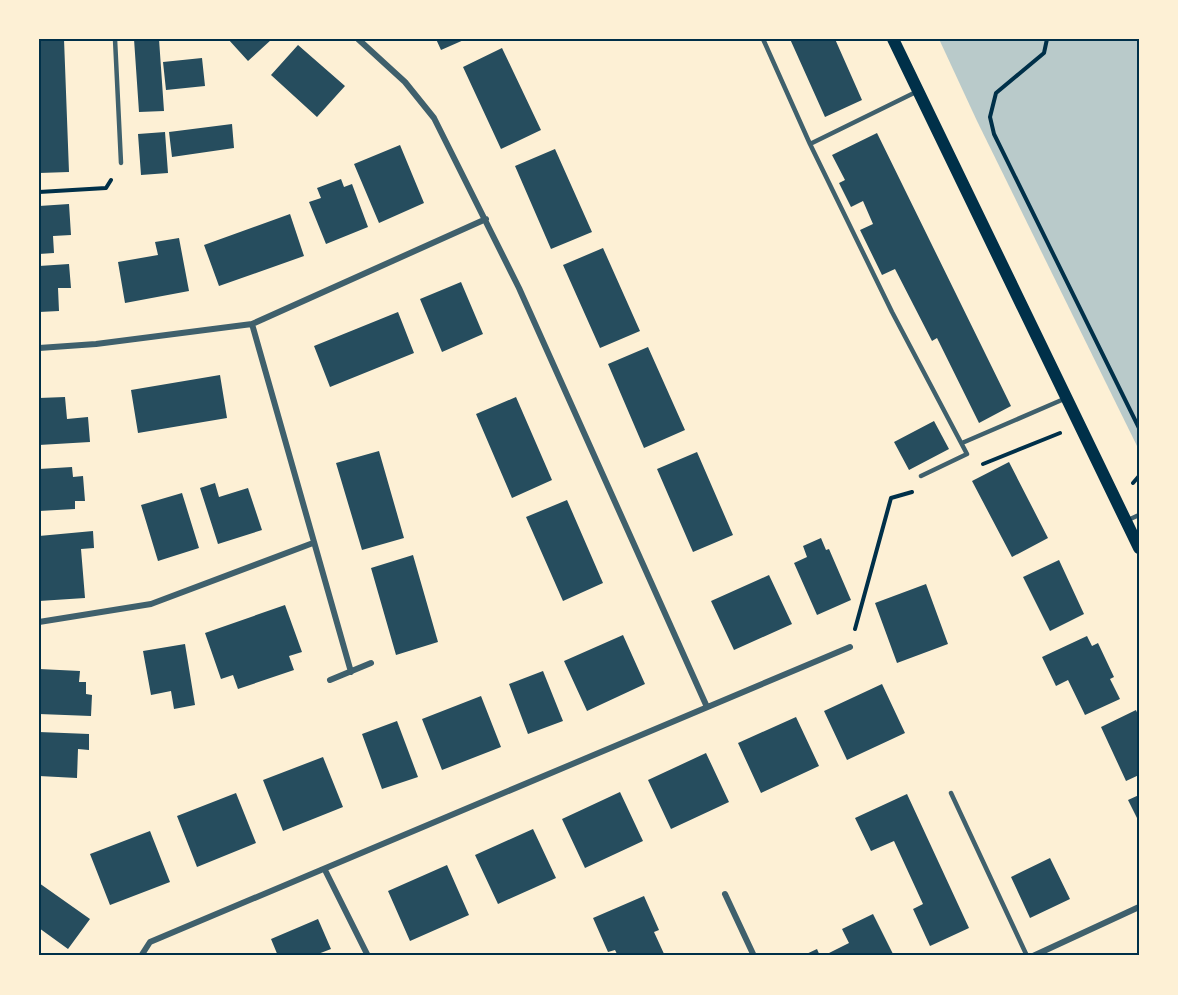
<svg xmlns="http://www.w3.org/2000/svg" width="1178" height="995" font-family="'PT Sans',sans-serif">
  <rect width="100%" height="100%" fill="#fdf0d5"/>
  <path fill="#b9caca" d="M939,39H1139V450L977,121Z"/>
  <path fill="#264d5e" d="M39,39H64L69,172L39,173Z
    M134,39H159L164,111L139,112Z
    M228,39H272L248,61Z
    M436,39H466L441,50Z
    M790,39H835L862,100L825,117Z
    M298,45L345,86L317,117L271,75Z
    M502,48L541,130L501,149L463,67Z
    M202,58L205,86L166,90L163,62Z
    M232,124L234,148L172,157L169,132Z
    M165,132L168,173L141,175L138,134Z
    M877,133L1011,406L979,423L937,338L932,341L895,269L882,275L860,230L873,224L863,201L851,207L839,183L845,180L832,155Z
    M400,145L424,203L379,223L354,164Z
    M555,149L592,232L551,249L515,166Z
    M341,179L344,187L352,184L368,227L326,244L309,202L321,198L317,188Z
    M69,204L71,235L53,236L54,253L39,254V206Z
    M290,214L304,256L219,286L204,245Z
    M179,238L189,291L125,303L118,262L158,255L155,242Z
    M603,248L640,331L600,348L563,265Z
    M69,264L71,288H58L59,311L39,312V266Z
    M461,282L483,334L442,352L420,299Z
    M398,312L414,353L330,387L314,346Z
    M648,347L685,430L644,448L608,364Z
    M220,375L227,418L138,433L131,390Z
    M65,397L67,419L88,417L90,442L39,445V398Z
    M516,397L552,480L512,498L476,414Z
    M934,421L949,449L909,470L894,442Z
    M379,451L404,538L362,550L336,463Z
    M697,452L733,535L693,552L657,469Z
    M1009,462L1048,538L1012,557L972,481Z
    M72,467L73,477L83,476L85,501H75V509L39,511V469Z
    M215,483L219,497L248,488L262,530L218,544L200,488Z
    M182,493L199,548L158,561L141,505Z
    M567,500L603,583L563,601L526,517Z
    M93,531L94,548L81,549L85,598L39,601V536Z
    M821,538L826,550L829,549L851,600L817,615L794,563L807,557L803,546Z
    M413,555L438,642L396,655L371,568Z
    M1059,560L1084,614L1050,631L1023,577Z
    M769,575L792,624L734,650L711,601Z
    M926,584L948,644L897,663L875,603Z
    M285,605L302,652L289,656L294,670L238,689L233,675L221,679L205,633Z
    M623,635L645,684L587,711L564,661Z
    M1087,636L1092,646L1098,643L1114,677L1110,679L1120,699L1085,715L1068,680L1056,686L1042,657Z
    M185,644L195,705L174,709L171,691L151,695L143,651Z
    M39,669L80,671L79,682H86V694L92,695L91,716L39,714Z
    M543,671L563,721L528,734L509,684Z
    M882,684L905,733L847,760L824,711Z
    M481,696L501,747L442,770L422,719Z
    M1136,710L1139,717V775L1126,781L1101,727Z
    M796,717L819,766L761,793L738,743Z
    M397,721L418,777L382,789L362,734Z
    M39,732L89,734V750L78,749L77,778L39,776Z
    M706,753L729,802L671,829L648,780Z
    M323,757L343,807L283,831L263,780Z
    M620,792L643,841L585,868L562,819Z
    M236,793L256,843L197,867L177,816Z
    M907,794L969,928L930,946L913,909L923,904L894,841L871,851L855,818Z
    M1139,795V822L1128,800Z
    M533,829L556,878L498,904L475,855Z
    M150,831L170,882L110,905L90,854Z
    M1050,858L1070,899L1030,918L1011,877Z
    M447,865L469,915L410,941L388,891Z
    M39,883L90,919L68,949L39,928Z
    M644,896L659,930L654,932L665,956H618L615,950L608,952L593,918Z
    M873,914L894,956H823L849,943L842,929Z
    M318,919L331,949L318,954L319,956H278L271,939Z
    M817,949L820,956H802Z"/>
  <g fill="none" stroke-linecap="round" stroke-linejoin="round">
    <path stroke="#003049" stroke-width="4" d="M1047,39L1044,53L996,93L990,117L994,134L1139,428
      M39,192L106,188L111,180
      M983,464L1060,433
      M1133,483L1139,476
      M855,629L891,498L912,492"/>
    <path stroke="#3f606c" stroke-width="4.5" d="M115,39L121,163
      M763,39L810,144L892,312L967,454L921,476
      M810,144L918,91
      M962,443L1064,399
      M1128,520L1139,515
      M951,793L1027,956"/>
    <path stroke="#3f606c" stroke-width="6" d="M358,39L405,82L434,118L519,288L707,707
      M252,324L351,672
      M39,348L96,344L252,324L486,219
      M39,622L151,604L313,543
      M330,680L371,663
      M325,870L368,956
      M725,894L754,956
      M141,956L150,942L850,647
      M1033,956L1139,907"/>
    <path stroke="#003049" stroke-width="12" d="M893,39L1139,548"/>
  </g>
  <rect width="1178" height="995" fill="none" stroke="#fdf0d5" stroke-width="81"/>
  <rect x="40" y="40" width="1098" height="914" fill="none" stroke="#003049" stroke-width="2"/>
</svg>
